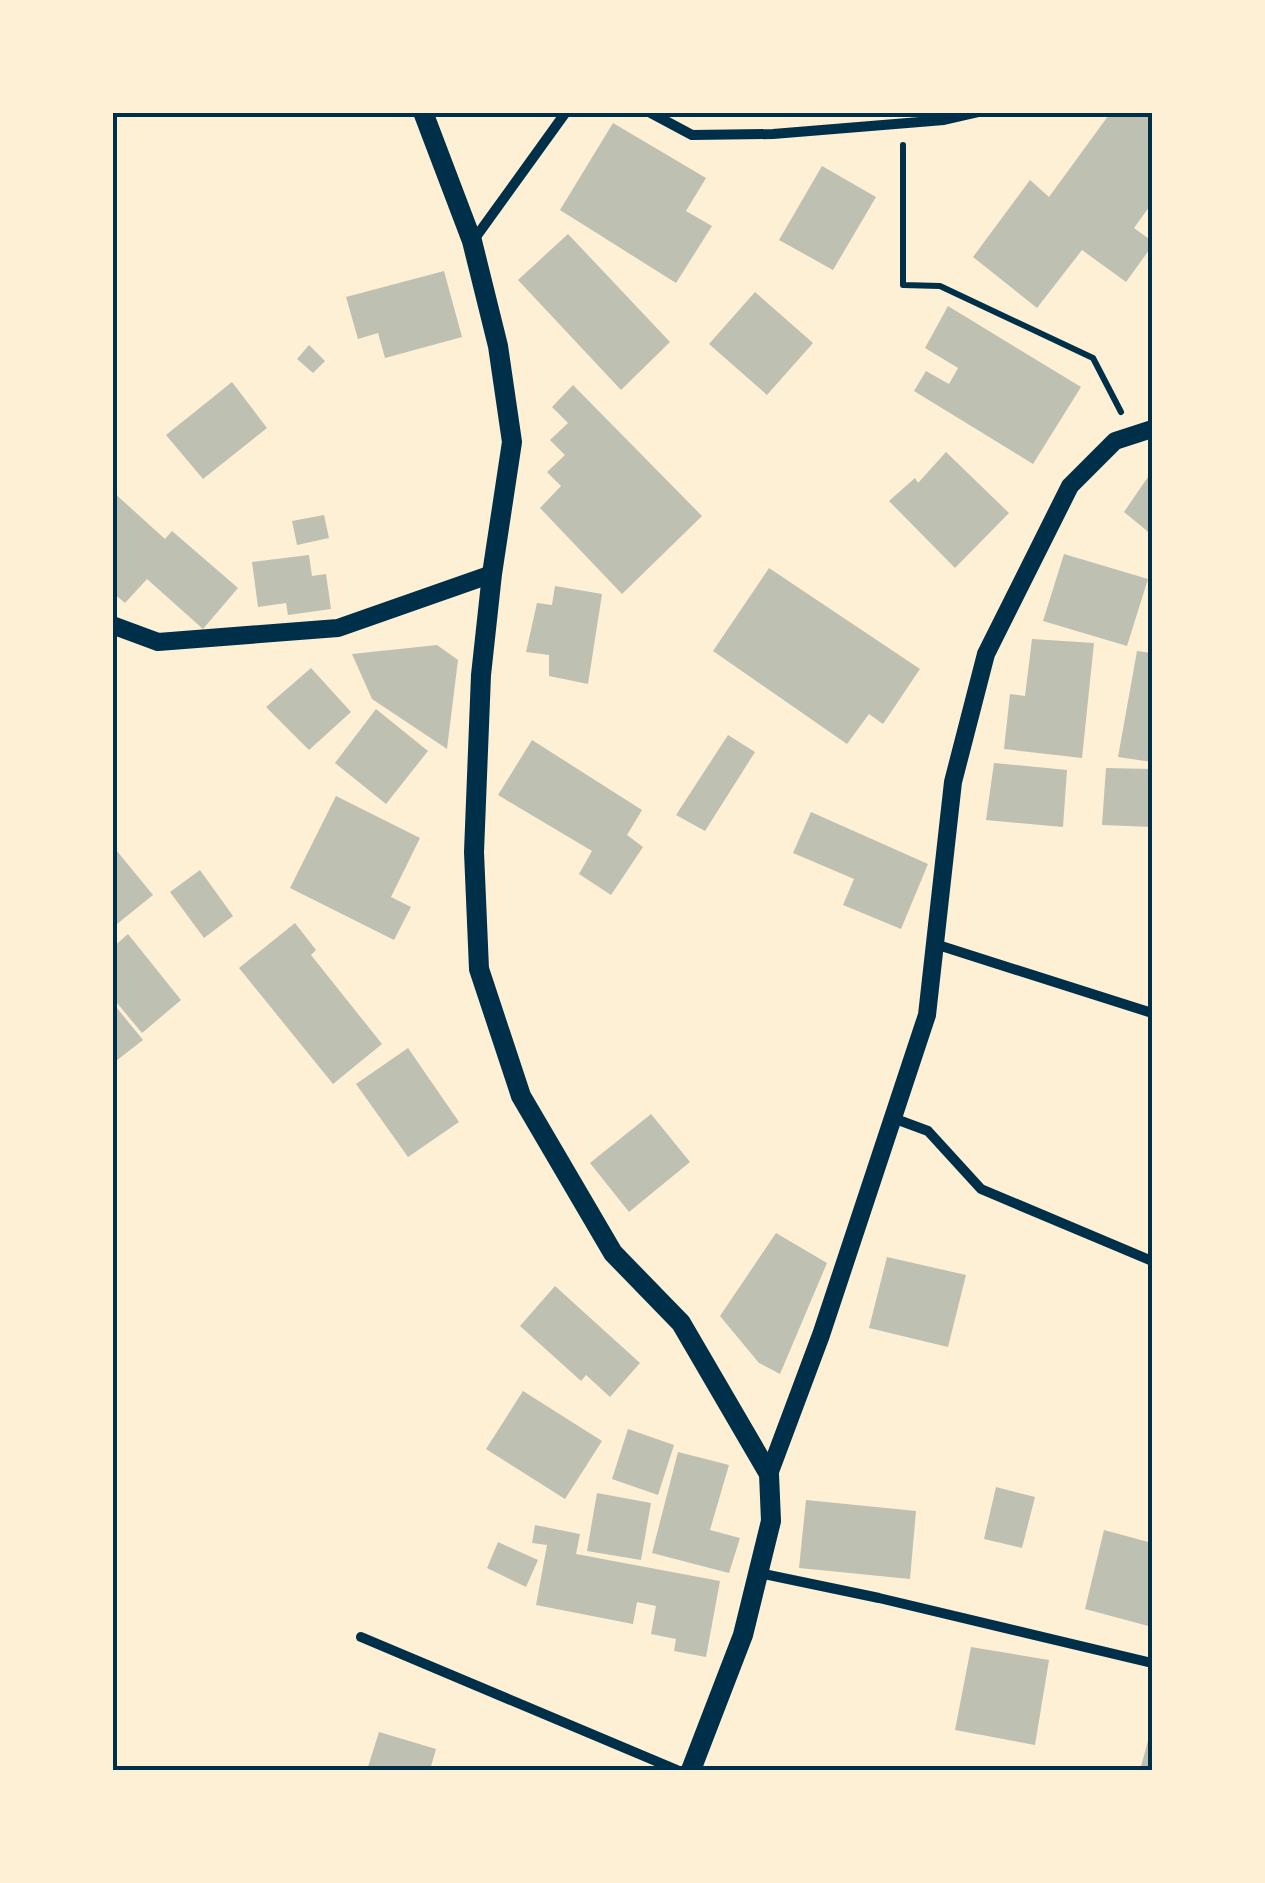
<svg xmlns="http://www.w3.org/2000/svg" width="1265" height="1883" font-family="Figtree,sans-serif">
  <rect width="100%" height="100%" fill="#fdf0d5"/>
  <path fill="#bec0b2" d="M1111,112H1152V203L1134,228L1152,241V246L1126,282L1082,250L1037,308L973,257L1030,180L1049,197Z
    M613,123L706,178L686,211L712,226L676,283L560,210Z
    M822,166L876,197L833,270L779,240Z
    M568,234L670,342L621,390L518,280Z
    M444,271L462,337L385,358L378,333L358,339L346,297Z
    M755,292L813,343L767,395L709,344Z
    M948,306L1081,387L1033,464L914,391L926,371L949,384L958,368L925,348Z
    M309,345L325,361L313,373L297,359Z
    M232,382L267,428L203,479L166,435Z
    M573,385L702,516L622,594L540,508L561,486L547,472L565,455L550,440L568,423L552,407Z
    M946,452L1009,513L955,568L889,501L915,478L918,483Z
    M1152,471V535L1124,512Z
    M112,491L165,539L172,531L238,588L203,629L147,579L125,603L112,592Z
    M324,515L329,538L297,545L292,521Z
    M1064,554L1148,579L1127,646L1043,621Z
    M309,555L312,576L326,574L331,609L288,615L286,603L258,607L252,562Z
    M769,568L920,669L883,724L869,714L847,744L713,651Z
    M555,586L602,594L588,684L549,676V655L526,652L537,603L552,605Z
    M1032,639L1094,643L1082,758L1004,749L1010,694L1025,696Z
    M437,645L458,660L447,749L372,699L352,654Z
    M1137,651L1152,653V762L1118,757Z
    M311,668L351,712L309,750L266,707Z
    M376,709L428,751L386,804L335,763Z
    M728,735L755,752L705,831L676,815Z
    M532,740L642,810L627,835L643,847L611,895L579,874L592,851L498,795Z
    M994,763L1067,770L1063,827L986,820Z
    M1106,768L1152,769V827L1102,825Z
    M336,796L420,838L391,897L411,907L394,940L290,888Z
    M811,812L928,864L901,929L843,905L854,879L793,853Z
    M112,845L153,895L112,928Z
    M200,870L233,916L204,938L170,892Z
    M295,923L316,950L311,955L382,1044L333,1084L239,968Z
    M128,934L181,1000L142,1033L112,997V948Z
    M112,1002L143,1040L112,1064Z
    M408,1048L459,1122L408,1157L356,1084Z
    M651,1114L690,1162L629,1212L590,1163Z
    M776,1233L827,1263L780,1374L759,1363L720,1316Z
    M887,1257L966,1275L948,1347L869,1328Z
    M555,1286L640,1363L610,1397L586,1375L581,1381L520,1326Z
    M523,1391L602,1441L565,1499L486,1449Z
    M628,1429L674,1445L658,1495L612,1479Z
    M678,1452L729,1465L710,1530L740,1538L729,1573L652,1553Z
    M996,1487L1035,1497L1022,1548L984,1539Z
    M597,1493L651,1503L641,1560L587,1551Z
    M806,1500L916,1511L910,1579L799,1568Z
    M535,1525L580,1534L576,1554L720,1581L706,1657L674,1651L676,1639L651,1634L656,1606L637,1602L633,1624L536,1605L547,1545L532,1543Z
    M1104,1530L1152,1543V1627L1085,1609Z
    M498,1542L538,1560L526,1587L487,1568Z
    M971,1647L1049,1660L1035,1745L955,1730Z
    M1151,1730L1152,1770H1140Z
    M379,1732L436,1749L430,1770H367Z"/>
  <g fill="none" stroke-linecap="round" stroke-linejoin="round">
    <path stroke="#003049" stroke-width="6" d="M903,145V285L940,286L1093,358L1121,412"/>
    <path stroke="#003049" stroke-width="10" d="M649,112L692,135L773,134L944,120L979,112
      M473,241L566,112
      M935,944L1152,1013
      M893,1118L928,1131L981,1189L1152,1261
      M759,1573L879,1598L1152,1663
      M361,1637L677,1770"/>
    <path stroke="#003049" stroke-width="18" d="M112,625L158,642L338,628L492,574
      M769,1474L821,1335L927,1015L953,782L986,654L1070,486L1115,441L1152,429"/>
    <path stroke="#003049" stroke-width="20" d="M423,112L472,241L498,346L512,442L492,574L481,675L474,852L479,969L521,1096L613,1253L681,1323L769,1474L771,1521L743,1635L691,1770"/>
  </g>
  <rect width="1265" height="1883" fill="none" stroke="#fdf0d5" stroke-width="230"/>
  <rect x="115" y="115" width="1035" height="1653" fill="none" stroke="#003049" stroke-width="4"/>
</svg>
